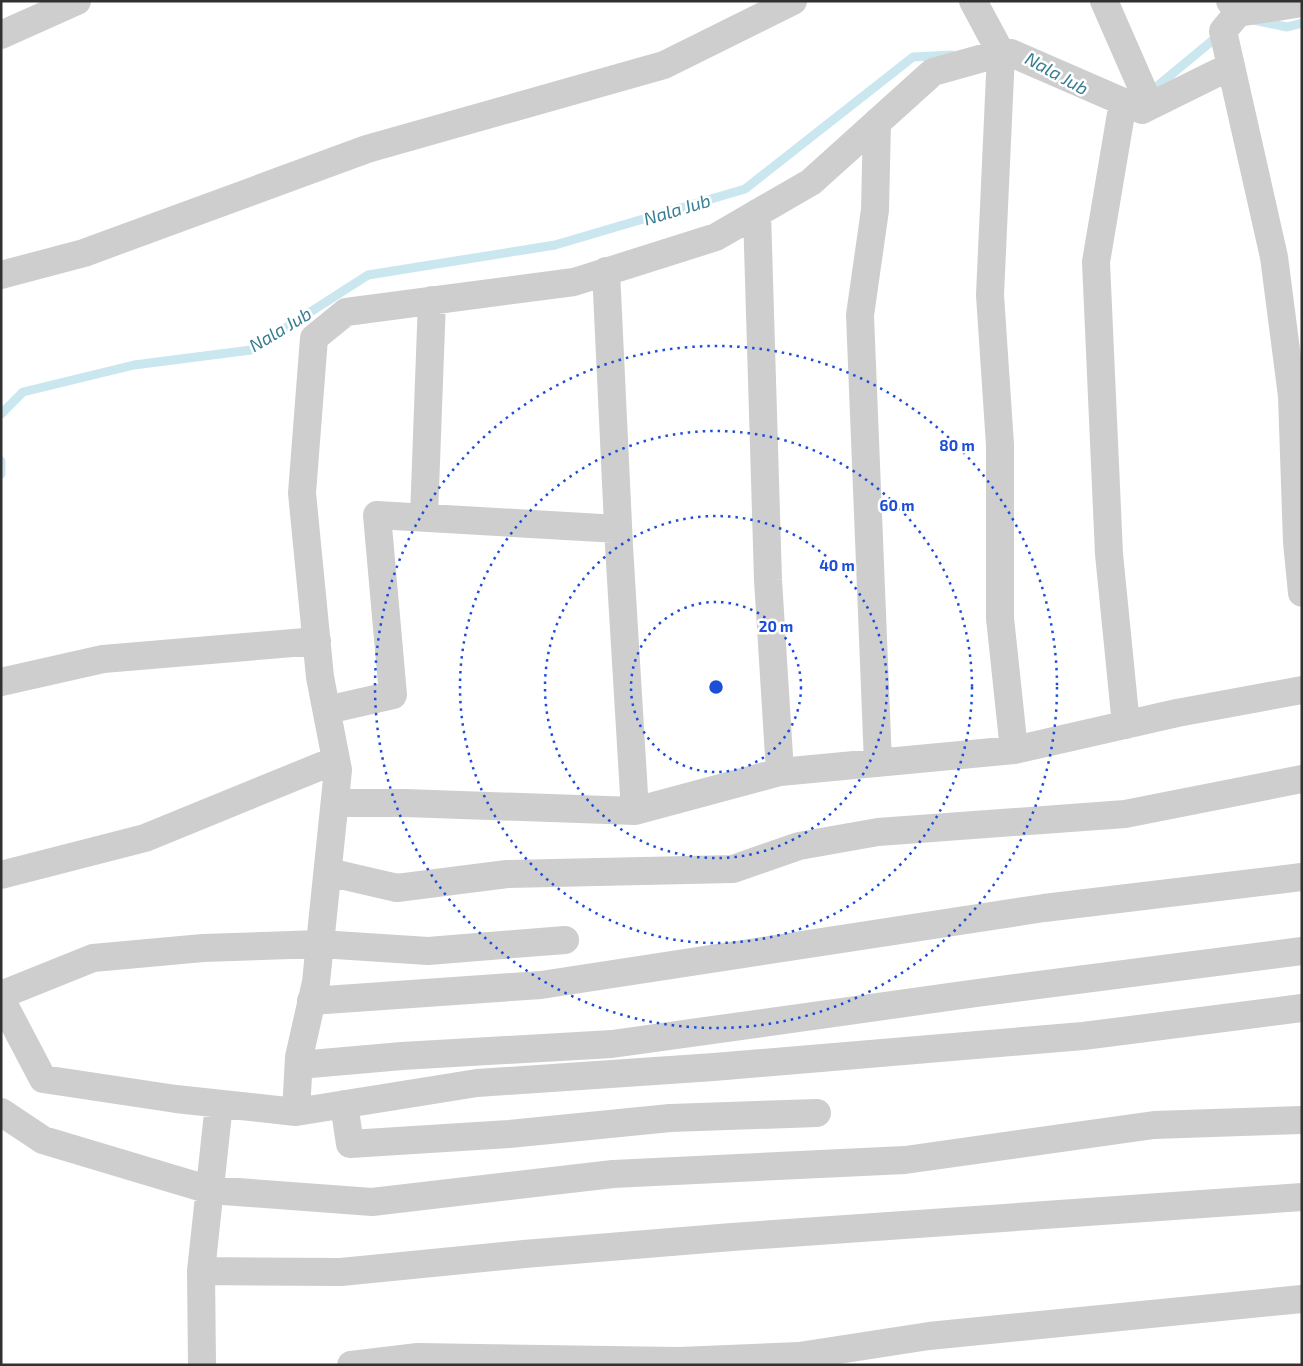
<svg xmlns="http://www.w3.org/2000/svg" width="1303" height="1366" viewBox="0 0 1303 1366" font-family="'Exo 2',sans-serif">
<rect width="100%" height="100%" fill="#fff"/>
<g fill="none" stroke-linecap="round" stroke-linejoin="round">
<path stroke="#cae7ef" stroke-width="9" d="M 1253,20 L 1287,27 L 1302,23
M 1149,93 L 1219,35
M 1,414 L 23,392 L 134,365 L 251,350 L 368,275 L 555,245 L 745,189 L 913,57 L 952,55
M 1,461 L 1,474"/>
<path stroke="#cecece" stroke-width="28" d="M 973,1 L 1001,53 L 990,295 L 1000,445 L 1000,618 L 1014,750
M 1104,1 L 1150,106
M 1230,1 L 1238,13 L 1223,31 L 1274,257 L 1292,396 L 1297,542 L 1302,593
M 1238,13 L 1302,3
M 1,35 L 77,1
M 1123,102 L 1096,262 L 1109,554 L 1126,725
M 877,122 L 875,210 L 860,315 L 878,763
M 757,213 L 768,580 L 780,772
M 606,271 L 619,546 L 635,811
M 1,275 L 84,253 L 367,149 L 664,65 L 793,1
M 424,517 L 432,300
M 1,682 L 103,659 L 317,641
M 327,710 L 393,695 L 377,515 L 618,529
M 335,803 L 405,803 L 635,811 L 780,772 L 1014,750 L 1177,713 L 1302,690
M 328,872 L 397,888 L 507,874 L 733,869 L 799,846 L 878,832 L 1125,814 L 1302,779
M 1,875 L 145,838 L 336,760
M 1,995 L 93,958 L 203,948 L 320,944 L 428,951 L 565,940
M 1,999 L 43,1079 L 176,1099 L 296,1112 L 477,1083 L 714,1067 L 1083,1036 L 1302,1008
M 311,1001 L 541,985 L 1044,908 L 1302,877
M 299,1065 L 402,1056 L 612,1044 L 977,993 L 1302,951
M 344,1104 L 350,1144 L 509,1134 L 670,1118 L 817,1113
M 1,1112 L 43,1140 L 210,1190 L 372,1202 L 613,1174 L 905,1160 L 1154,1125 L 1302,1120
M 296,1112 L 299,1057 L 316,982 L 338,770 L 320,677 L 302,493 L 314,338 L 346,312 L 574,282 L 716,237 L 811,182 L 933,72 L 1001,53 L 1011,53 L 1142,110 L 1231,66
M 201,1271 L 341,1272 L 524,1254 L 732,1237 L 1302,1197
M 202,1365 L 201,1271 L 219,1104
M 351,1365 L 418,1357 L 679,1361 L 799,1356 L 929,1336 L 1302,1299"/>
</g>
<g fill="none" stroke="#1d4ed8" stroke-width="2.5" stroke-dasharray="2.5 5">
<circle cx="716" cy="687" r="85"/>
<circle cx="716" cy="687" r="171"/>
<circle cx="716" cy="687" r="256"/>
<circle cx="716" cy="687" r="341"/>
</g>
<g text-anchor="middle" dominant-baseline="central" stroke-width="5" stroke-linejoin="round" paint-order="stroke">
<g font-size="18" font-style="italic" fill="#377d92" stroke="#fff">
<text transform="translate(1057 73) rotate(29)">Nala Jub</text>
<text transform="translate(677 209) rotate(-17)">Nala Jub</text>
<text transform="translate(280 329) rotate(-31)">Nala Jub</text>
</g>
</g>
<circle cx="716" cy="687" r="8" fill="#1d4ed8" stroke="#fff" stroke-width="2.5"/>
<g font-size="15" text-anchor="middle" font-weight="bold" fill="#1d4ed8" stroke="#fff" stroke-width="5" stroke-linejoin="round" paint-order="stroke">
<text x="957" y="451">80 m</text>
<text x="897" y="511">60 m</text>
<text x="837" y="571">40 m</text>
<text x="776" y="632">20 m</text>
</g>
<rect width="1303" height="1366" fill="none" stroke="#313131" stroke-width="5"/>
</svg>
